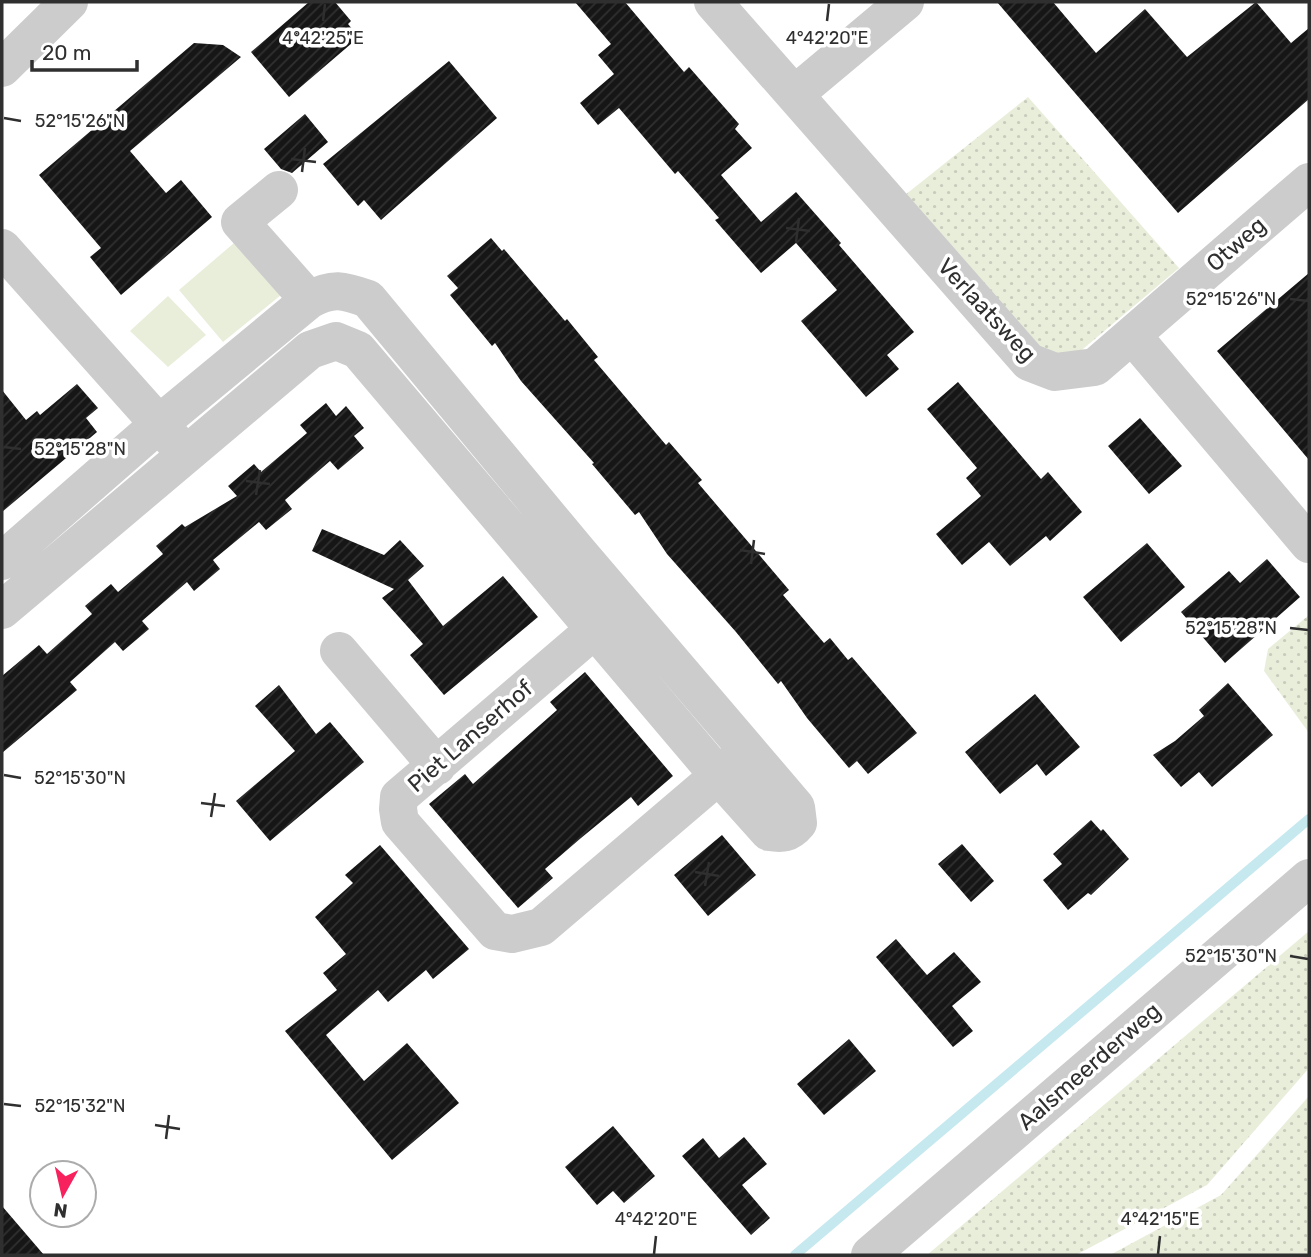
<svg xmlns="http://www.w3.org/2000/svg" width="1311" height="1257" viewBox="0 0 1311 1257" font-family="Rubik,sans-serif">
<defs>
<pattern id="grass-dots" width="8" height="8" patternUnits="userSpaceOnUse" patternTransform="scale(1.75)"><rect width="8" height="8" fill="#e9eedb"/><path d="M2 2h.1M6 6h.1" fill="none" stroke="#c8ccbc" stroke-width="1.8" stroke-linecap="round"/></pattern>
<pattern id="building-hatch" width="6" height="6" patternUnits="userSpaceOnUse" patternTransform="scale(1.75)"><rect width="6" height="6" fill="#161616"/><path d="M-1 1l2-2M0 6l6-6M5 7l2-2" fill="none" stroke="#303030"/></pattern>
</defs>
<rect width="100%" height="100%" fill="#fff"/>
<path fill="url(#grass-dots)" d="M 1028,97 L 1179,268 L 1064,365 L 1051,365 L 900,199 Z
M 1309,615 L 1309,733 L 1264,671 L 1268,649 Z
M 1309,931 L 1309,1068 L 1207,1185 L 1076,1255 L 927,1255 Z
M 1309,1096 L 1309,1255 L 1110,1255 L 1221,1195 Z"/>
<path fill="#e9eedb" d="M 234,243 L 281,295 L 223,342 L 179,290 Z
M 168,296 L 206,335 L 168,367 L 130,331 Z"/>
<g fill="none" stroke-linecap="round" stroke-linejoin="round">
<path stroke="#c6e8ef" stroke-width="10" d="M 795,1255 L 1309,819"/>
</g>
<path fill="url(#building-hatch)" d="M 309,2 L 335,2 L 351,21 L 348,24 L 359,37 L 289,97 L 251,52 Z
M 575,2 L 625,2 L 684,72 L 689,67 L 739,124 L 735,129 L 752,148 L 721,175 L 761,222 L 796,192 L 841,243 L 839,245 L 914,332 L 887,355 L 899,369 L 866,397 L 801,321 L 837,290 L 796,243 L 761,273 L 715,220 L 719,218 L 678,171 L 675,174 L 619,108 L 598,125 L 580,103 L 614,74 L 598,55 L 611,44 Z
M 997,2 L 1053,2 L 1096,53 L 1145,9 L 1187,57 L 1256,2 L 1291,43 L 1309,28 L 1309,99 L 1178,213 Z
M 194,43 L 223,45 L 241,57 L 130,151 L 166,193 L 181,180 L 212,217 L 121,295 L 90,257 L 101,248 L 39,175 Z
M 449,61 L 497,118 L 381,220 L 364,200 L 358,206 L 323,164 Z
M 305,114 L 328,142 L 292,173 L 281,169 L 264,149 Z
M 491,238 L 502,251 L 504,249 L 565,321 L 567,319 L 598,357 L 594,360 L 666,445 L 669,442 L 702,480 L 698,483 L 789,590 L 783,595 L 824,643 L 830,638 L 848,660 L 852,657 L 917,733 L 868,774 L 857,761 L 849,768 L 807,718 L 781,681 L 778,684 L 736,632 L 667,554 L 639,512 L 635,515 L 592,464 L 594,463 L 521,381 L 495,343 L 492,346 L 450,295 L 458,288 L 447,276 Z
M 1309,273 L 1309,460 L 1217,351 Z
M 958,382 L 1041,479 L 1048,472 L 1082,512 L 1050,541 L 1046,536 L 1010,566 L 989,542 L 962,565 L 936,534 L 981,496 L 966,478 L 977,468 L 927,409 Z
M 77,384 L 98,408 L 86,418 L 97,432 L 2,512 L 2,390 L 26,420 L 37,411 L 40,415 Z
M 326,403 L 336,416 L 346,406 L 364,428 L 354,436 L 364,448 L 338,470 L 330,461 L 285,500 L 292,509 L 266,530 L 259,522 L 213,560 L 220,569 L 194,591 L 187,582 L 142,621 L 149,629 L 123,651 L 115,642 L 70,682 L 77,690 L 2,753 L 2,676 L 39,645 L 47,654 L 92,614 L 85,606 L 111,584 L 118,592 L 163,554 L 156,546 L 182,524 L 185,527 L 237,496 L 228,486 L 254,464 L 261,472 L 307,433 L 300,425 Z
M 1140,418 L 1182,466 L 1149,494 L 1108,446 Z
M 322,529 L 384,555 L 400,540 L 424,566 L 408,580 L 443,626 L 503,576 L 538,617 L 444,695 L 410,655 L 423,644 L 382,598 L 394,589 L 312,551 Z
M 1147,543 L 1185,587 L 1121,642 L 1083,597 Z
M 1267,559 L 1300,597 L 1225,663 L 1181,612 L 1229,571 L 1240,583 Z
M 585,672 L 673,776 L 638,806 L 631,797 L 581,838 L 545,869 L 553,878 L 518,908 L 429,804 L 465,774 L 473,784 L 557,710 L 550,702 Z
M 1228,683 L 1273,735 L 1212,787 L 1199,772 L 1181,787 L 1153,755 L 1175,741 L 1204,716 L 1199,710 Z
M 279,685 L 316,734 L 330,722 L 364,762 L 270,841 L 236,801 L 295,751 L 255,706 Z
M 1035,694 L 1080,747 L 1046,776 L 1037,764 L 1000,794 L 965,752 Z
M 1091,820 L 1101,831 L 1103,829 L 1129,859 L 1091,895 L 1088,893 L 1068,910 L 1043,880 L 1062,864 L 1053,854 Z
M 722,835 L 756,875 L 708,916 L 674,875 Z
M 962,844 L 994,881 L 971,902 L 938,864 Z
M 380,845 L 469,949 L 433,979 L 426,970 L 388,1002 L 378,990 L 326,1035 L 364,1081 L 407,1043 L 459,1103 L 392,1160 L 285,1031 L 337,990 L 323,973 L 346,954 L 315,917 L 353,883 L 345,875 Z
M 896,939 L 927,975 L 954,952 L 981,982 L 952,1006 L 973,1031 L 953,1047 L 876,957 Z
M 849,1039 L 876,1071 L 824,1115 L 797,1084 Z
M 613,1126 L 655,1176 L 624,1203 L 613,1191 L 597,1205 L 565,1167 Z
M 744,1137 L 767,1164 L 742,1185 L 770,1218 L 751,1235 L 682,1156 L 703,1138 L 719,1158 Z
M 2,1206 L 44,1255 L 2,1255 Z"/>
<g fill="none" stroke-linecap="round" stroke-linejoin="round">
<path stroke="#ccc" stroke-width="38" d="M 713,2 L 1029,362 L 1055,372 L 1095,367 L 1132,335 L 1309,544
M 2,68 L 69,2
M 795,94 L 905,2
M 279,190 L 240,222 L 309,300
M 2,248 L 175,442
M 1132,335 L 1309,182
M 2,561 L 159,424 L 309,300 C 333,287 343,290 368,299 L 579,553 L 796,807 L 798,823 C 789,834 782,834 769,832 L 718,775 L 358,350 L 336,341 L 310,350 L 2,610
M 614,613 L 399,797 L 398,809 L 400,822 L 495,931 L 512,934 L 541,927 L 738,759
M 339,651 L 437,766
M 870,1255 L 1309,878"/>
</g>
<path fill="none" stroke="#2f2f2f" stroke-width="2.5" d="M 323,21 L 325,4M 827,21 L 829,4M 4,118 L 21,121M 291,159 L 316,162M 302,172 L 305,148M 786,228 L 810,231M 796,242 L 799,218M 1290,299 L 1308,301M 4,447 L 21,449M 246,481 L 270,484M 256,495 L 260,470M 740,550 L 765,554M 751,564 L 754,540M 1290,628 L 1308,630M 4,775 L 21,778M 201,803 L 225,806M 211,817 L 215,793M 695,872 L 719,876M 705,886 L 709,862M 1290,956 L 1308,959M 4,1104 L 21,1106M 155,1125 L 180,1129M 166,1139 L 169,1115M 654,1254 L 656,1236M 1158,1254 L 1160,1236"/>
<g text-anchor="middle" dominant-baseline="central" stroke-width="7" stroke-linejoin="round" paint-order="stroke">
<g font-size="23" fill="#2f2f2f" stroke="#fff">
<text transform="translate(1236 244) rotate(-41)">Otweg</text>
<text transform="translate(987 310) rotate(47)">Verlaatsweg</text>
<text transform="translate(470 736) rotate(-41)">Piet Lanserhof</text>
<text transform="translate(1089 1066) rotate(-41)">Aalsmeerderweg</text>
</g>
</g>
<g font-size="18" text-anchor="middle" fill="#2f2f2f" stroke="#fff" stroke-width="7" stroke-linejoin="round" paint-order="stroke">
<text x="323" y="44">4°42'25"E</text>
<text x="827" y="44">4°42'20"E</text>
<text x="80" y="127">52°15'26"N</text>
<text x="1231" y="305">52°15'26"N</text>
<text x="80" y="455">52°15'28"N</text>
<text x="1231" y="634">52°15'28"N</text>
<text x="80" y="784">52°15'30"N</text>
<text x="1231" y="962">52°15'30"N</text>
<text x="80" y="1112">52°15'32"N</text>
<text x="656" y="1225">4°42'20"E</text>
<text x="1160" y="1225">4°42'15"E</text>
</g>
<rect width="1311" height="1257" fill="none" stroke="#2f2f2f" stroke-width="7"/>
<g transform="translate(63 1194) rotate(188)"><circle r="33" fill="#ffffff" stroke="#acacac" stroke-width="2"/>
<path d="M0-5L12 26L0 18L-12 26Z" fill="#f6215d"/>
<text y="-10" font-size="19" font-weight="bold" text-anchor="middle" fill="#2f2f2f">N</text>
</g>
<path d="M32 60v10h105v-10" fill="none" stroke="#2f2f2f" stroke-width="3.5"/>
<text x="42" y="60" font-size="21" fill="#2f2f2f" stroke="#ffffff" stroke-width="5" paint-order="stroke">20 m</text>
</svg>
